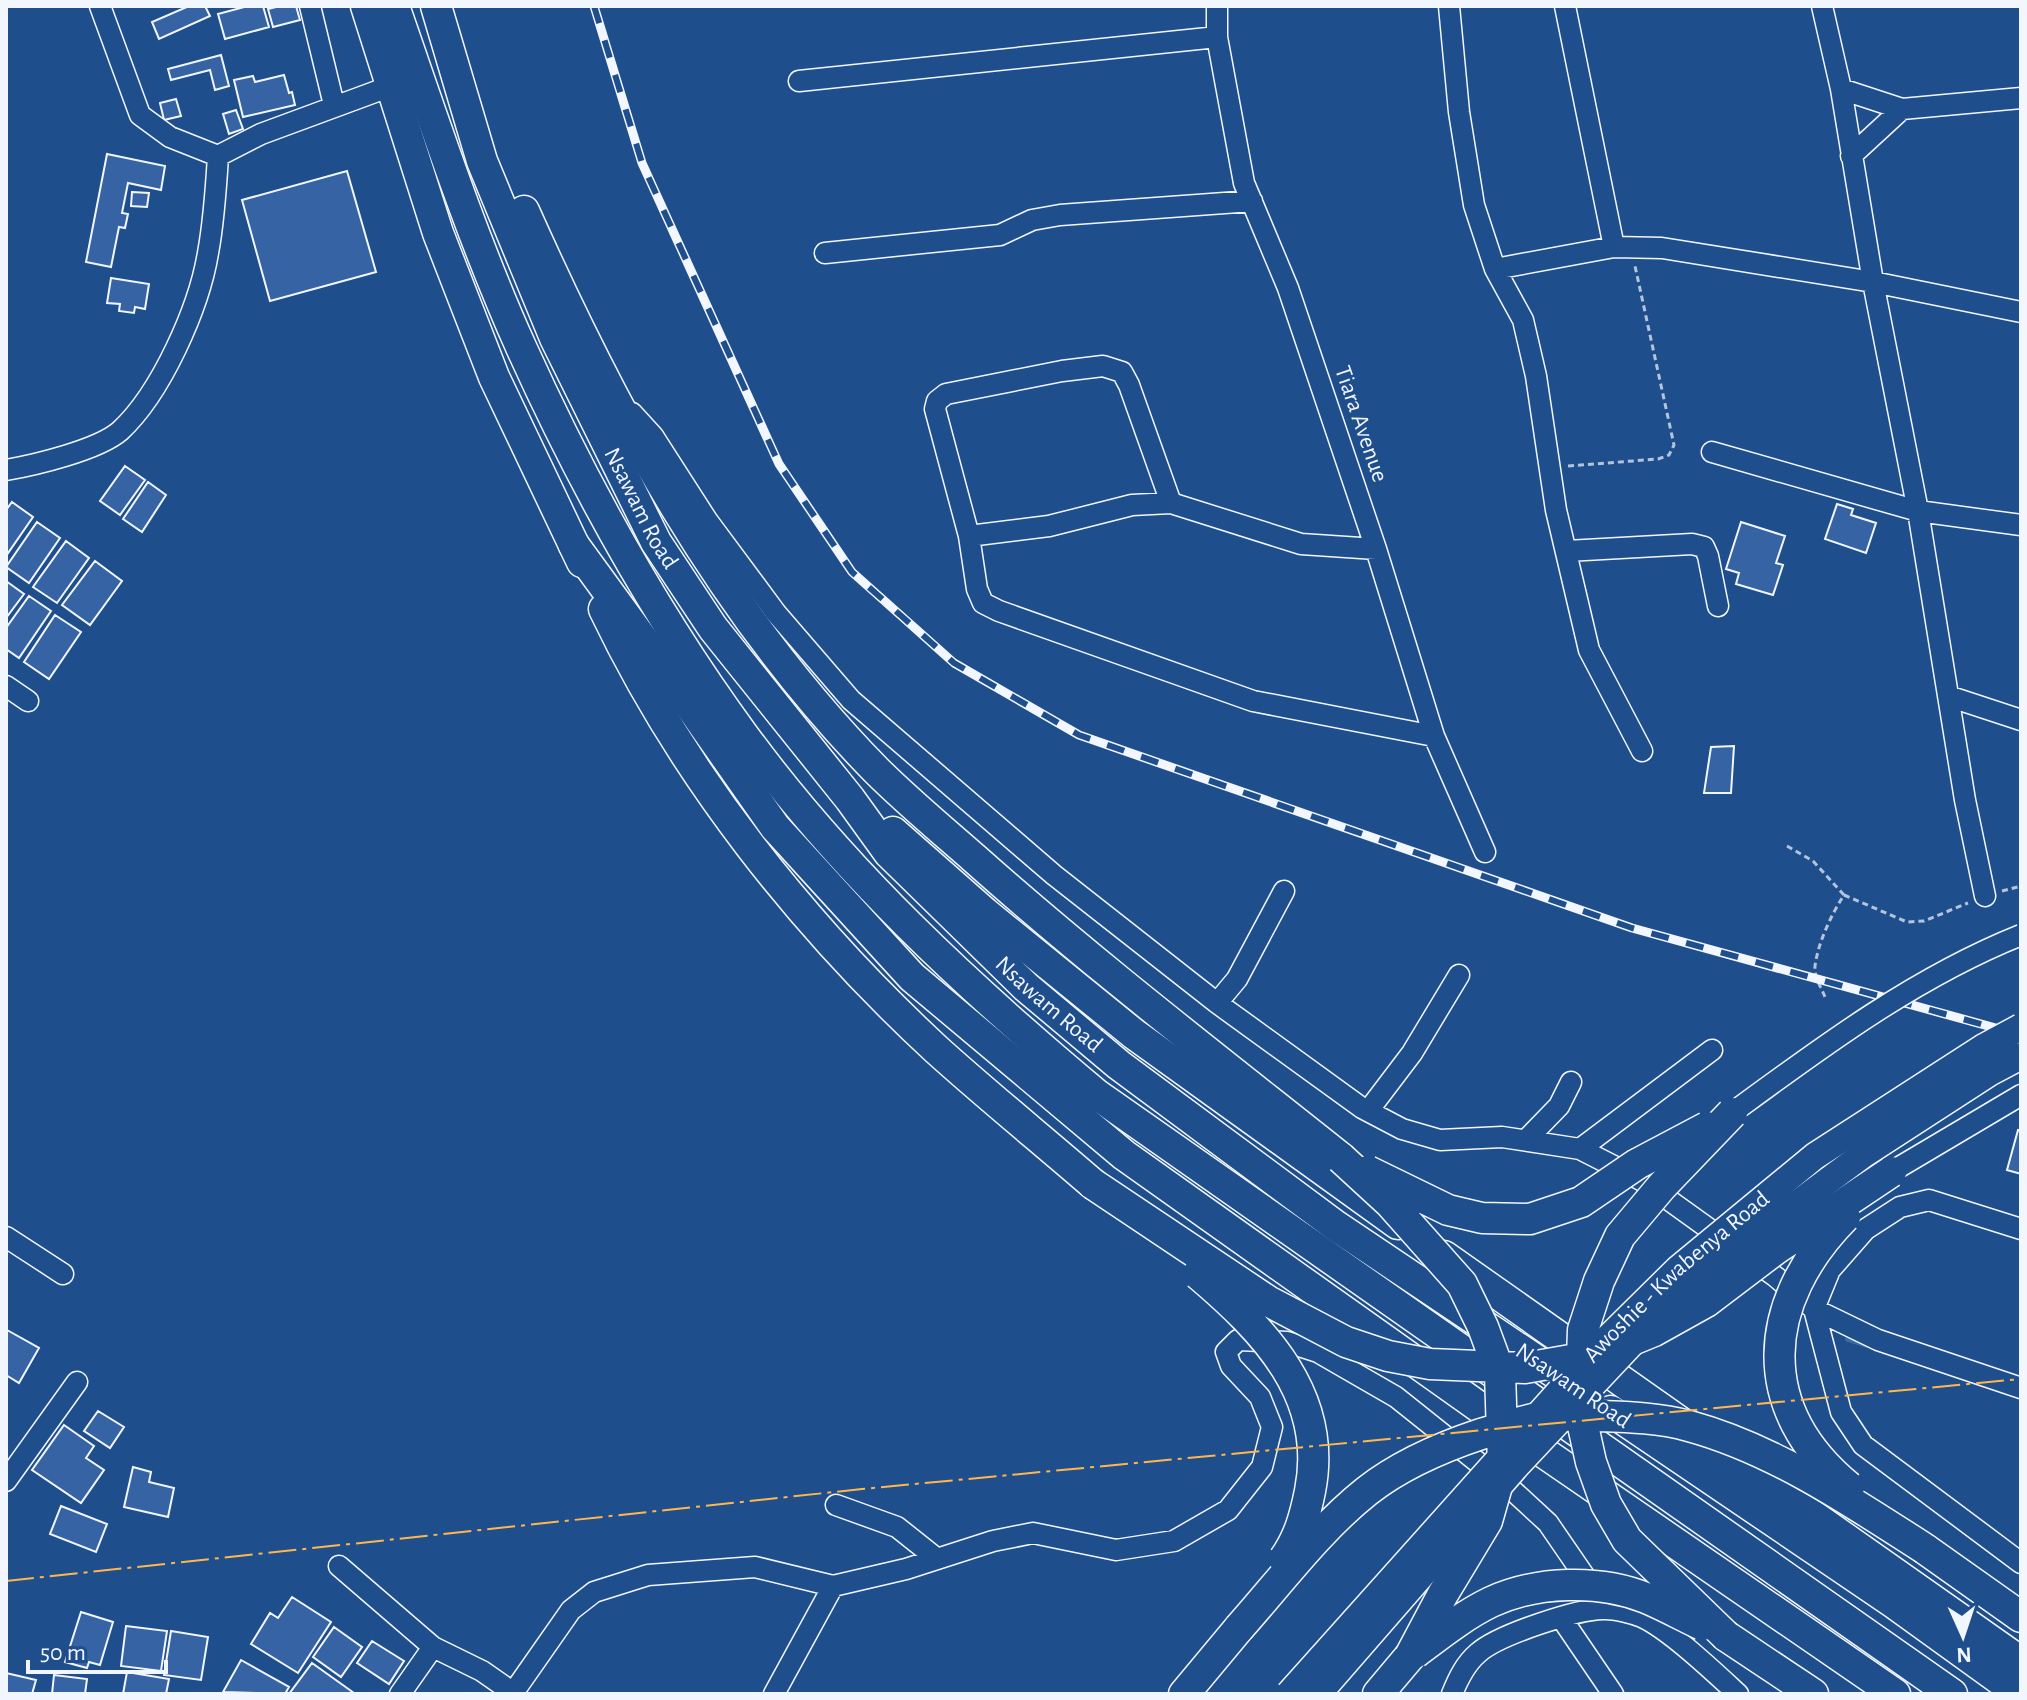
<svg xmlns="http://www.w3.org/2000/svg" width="2027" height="1700" viewBox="0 0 2027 1700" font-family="'Alegreya Sans',sans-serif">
<rect width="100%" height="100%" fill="#1f4e8c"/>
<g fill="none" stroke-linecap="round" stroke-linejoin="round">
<path stroke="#3b69a3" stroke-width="6" d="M 1848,1339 L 1867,1345"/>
</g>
<path fill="#3563a3" stroke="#f2f6ff" stroke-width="2" d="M 189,6 L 205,6 L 210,16 L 159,39 L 152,22 Z
M 248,6 L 263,6 L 269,27 L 225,39 L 218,14 Z
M 280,6 L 296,6 L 300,20 L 273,27 L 268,9 Z
M 221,55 L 229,86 L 215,90 L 210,70 L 171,80 L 168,69 Z
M 284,75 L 289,93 L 292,92 L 295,105 L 243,117 L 234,80 L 253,76 L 255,82 Z
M 176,99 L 181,116 L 164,120 L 160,103 Z
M 236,110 L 243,129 L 229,134 L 223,114 Z
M 107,154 L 165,166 L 161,190 L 128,183 L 122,213 L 128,214 L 125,228 L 119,227 L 111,267 L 86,262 Z
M 347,171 L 376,272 L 270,301 L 242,200 Z
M 132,192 L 149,193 L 147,207 L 131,206 Z
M 111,278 L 149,284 L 145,309 L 135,307 L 134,313 L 119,311 L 120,304 L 107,303 Z
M 125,466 L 145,480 L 120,515 L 100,501 Z
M 148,482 L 166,495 L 142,532 L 123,519 Z
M 12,502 L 33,517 L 6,556 L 6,510 Z
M 1837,504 L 1853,509 L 1851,515 L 1876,523 L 1866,553 L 1825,539 Z
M 37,522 L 60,538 L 29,583 L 6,567 Z
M 1741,522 L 1785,536 L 1776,563 L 1783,565 L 1773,595 L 1736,584 L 1739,573 L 1726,569 Z
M 66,541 L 89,558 L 57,603 L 33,587 Z
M 95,561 L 122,581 L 90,625 L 62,605 Z
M 6,581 L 24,594 L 6,618 Z
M 29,596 L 51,611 L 19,658 L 6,649 L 6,628 Z
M 55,615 L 81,632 L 49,679 L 24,662 Z
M 1734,746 L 1731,793 L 1704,793 L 1711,747 Z
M 2018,1130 L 2021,1131 L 2021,1174 L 2007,1170 Z
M 7,1330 L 39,1348 L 19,1383 L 6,1375 Z
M 98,1411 L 124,1427 L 110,1448 L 84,1431 Z
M 64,1425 L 94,1446 L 86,1458 L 104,1470 L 81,1503 L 32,1470 Z
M 133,1467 L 151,1472 L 149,1482 L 174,1488 L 168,1517 L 124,1507 Z
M 61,1506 L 107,1524 L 96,1552 L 50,1534 Z
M 292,1597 L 331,1622 L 298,1673 L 251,1644 L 270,1613 L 278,1618 Z
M 81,1612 L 113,1622 L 100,1665 L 89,1662 L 87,1668 L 65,1662 Z
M 126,1626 L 167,1631 L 161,1671 L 121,1666 Z
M 334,1627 L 362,1647 L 341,1677 L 313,1657 Z
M 171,1631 L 208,1637 L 201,1680 L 164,1675 Z
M 372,1641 L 404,1661 L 389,1684 L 357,1663 Z
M 241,1660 L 289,1687 L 285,1694 L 223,1692 Z
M 312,1663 L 354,1693 L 289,1694 Z
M 127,1672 L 169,1679 L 166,1694 L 123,1694 Z
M 6,1673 L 36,1680 L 32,1694 L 6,1694 Z
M 54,1675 L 87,1679 L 85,1694 L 52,1694 Z"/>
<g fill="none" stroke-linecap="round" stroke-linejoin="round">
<defs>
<path id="minor" d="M 100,6 L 140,115 L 170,137 L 218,156
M 310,6 L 334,105
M 1217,6 L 1217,37 L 1244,183 L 1288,288 L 1376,549 L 1434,736 L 1485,852
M 1449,6 L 1459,112 L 1474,205 L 1495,269 L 1523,320 L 1536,376 L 1556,510 L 1589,650 L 1642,751
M 1565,6 L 1614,247
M 1822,6 L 1841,89 L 1873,282 L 1918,511 L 1965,800 L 1985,896
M 799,81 L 1217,37
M 1841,89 L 1902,109 L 2021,98
M 1851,156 L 1902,109
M 825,253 L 1000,235 L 1032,220 L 1060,215 L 1252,201
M 1495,269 L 1614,247 L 1662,248 L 1873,282 L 2021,312
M 632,413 L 653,436 L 707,520 L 776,613 L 851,700 L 1054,875 L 1217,1003 L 1362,1108 L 1402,1129 L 1440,1140 L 1502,1137 L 1580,1149 L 1641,1180 L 1776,1277 L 1814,1309 L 1878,1340 L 2021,1388
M 1712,452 L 1918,511 L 2021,525
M 6,470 C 35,465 98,450 120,431 C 161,393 199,308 208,253 C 214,221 216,189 218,156 L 261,134 L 391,86
M 1171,503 L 1129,385 L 1122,372 L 1103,366 L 1062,371 L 946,394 L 937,401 L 935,409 L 969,536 L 977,589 L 983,603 L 999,611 L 1253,701 L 1434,736
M 969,536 L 1049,526 L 1132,505 L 1171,503 L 1301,544 L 1376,549
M 1567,551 L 1692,544 L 1704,547 L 1708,556 L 1718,606
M 6,686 L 28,701
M 1948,696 L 2021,720
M 1217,1003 L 1237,979 L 1284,891
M 1368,1111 L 1412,1053 L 1459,975
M 1526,1140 L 1559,1106 L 1571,1082
M 1580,1149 L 1712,1050
M 1891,1172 L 2021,1095
M 2021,1229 L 1929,1200 L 1900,1207 L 1866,1229 L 1830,1270 L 1814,1309 L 1841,1412 L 1863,1445 L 2021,1563
M 6,1237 L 63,1274
M 6,1481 L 77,1382
M 836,1505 L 897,1527 L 936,1558
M 339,1566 L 433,1647 L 482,1671 L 515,1694
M 1562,1619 L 1613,1694
M 513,1693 L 571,1610 L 594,1592 L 648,1575 L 755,1567 L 833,1586
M 400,1694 L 433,1647
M 774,1694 L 833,1586 L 906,1569 L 993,1541 L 1033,1533 L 1116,1550 L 1174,1541 L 1228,1510 L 1262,1467 L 1272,1427 L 1260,1397 L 1231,1366 L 1226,1352 L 1238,1340 L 1287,1342 L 1318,1352 L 1396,1397 L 1510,1488 L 1548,1523 L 1607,1609
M 1452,1694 C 1458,1679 1465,1664 1478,1653 C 1498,1635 1579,1608 1605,1609 C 1616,1609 1632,1613 1642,1617 C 1670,1630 1714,1672 1738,1694"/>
<g id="highway">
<path d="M 366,6 L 438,233 L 494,377 L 582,562"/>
<path d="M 394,6 C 434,121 471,236 521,347 C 582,482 656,616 744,736 C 844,872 967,986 1096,1094 L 1952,1694"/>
<path id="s1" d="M 436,6 L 482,161 L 555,338 L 656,542 L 713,628 L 850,799 L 889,853 L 1026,987 L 1119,1065 L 1336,1226 L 1558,1375"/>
<path d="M 524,211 C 614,413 720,611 876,770 C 907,801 942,830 975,859 C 1093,964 1218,1060 1341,1158"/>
<path d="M 574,545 L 660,663 L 775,827 L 912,977 L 1124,1155 L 1527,1441 L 1895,1694"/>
<path d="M 604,609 C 683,775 802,925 937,1050 C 988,1096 1041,1139 1093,1184"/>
<path d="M 893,832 L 985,913 L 1134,1034 L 1398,1224"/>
<path d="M 1444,1256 L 2021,1662"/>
<path d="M 1611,1411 L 1894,1603 L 2020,1694"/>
<path d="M 1925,1549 L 2021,1617"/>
<path d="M 1726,1636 L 1813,1694"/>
<path d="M 1184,1694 L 1239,1628"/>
<path d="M 1378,1694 L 1410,1656"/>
</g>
</defs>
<use href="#minor" stroke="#f2f6ff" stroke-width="23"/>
<use href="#highway" stroke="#f2f6ff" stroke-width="33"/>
<path stroke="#b3c4dc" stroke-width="3" stroke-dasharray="6 4" stroke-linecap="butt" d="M 1568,466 L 1658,459 L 1669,455 L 1674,445 L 1635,266
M 1787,846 L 1813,861 L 1844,895 C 1831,915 1818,943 1815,966 C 1814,977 1821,987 1825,997
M 2002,891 L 2021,886
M 1844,895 L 1907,922 L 1924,921 L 1968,903"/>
<use href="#minor" stroke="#1f4e8c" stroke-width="20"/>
<use href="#highway" stroke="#1f4e8c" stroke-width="30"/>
<defs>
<path id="rail" d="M 594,6 L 642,163 L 779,464 L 852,572 L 954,663 L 1079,735 L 1632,928 L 2021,1035"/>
</defs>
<use href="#rail" stroke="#f2f6ff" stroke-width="9"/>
<use href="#rail" stroke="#1f4e8c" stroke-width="6" stroke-dasharray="18" stroke-linecap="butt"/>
<defs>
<path id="minor-bridge" d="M 1732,1113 C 1823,1046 1916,977 2021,935"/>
<g id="major-bridge">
<path id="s2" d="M 1289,1694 L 1603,1343 L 1678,1269 L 1815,1156 L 1984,1047 L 2021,1027"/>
<path d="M 1318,1694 L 1518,1464 L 1657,1316 L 1755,1235 L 1864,1154 L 1989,1073 L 2021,1056"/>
</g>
<path id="highway-bridge" d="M 1341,1158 L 1390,1203 L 1462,1284 L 1483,1327 L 1500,1373 L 1503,1465 L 1487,1521 L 1443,1594 L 1410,1656
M 1368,1171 L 1448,1210 L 1482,1218 L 1530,1219 L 1581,1202 L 1637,1164 L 1707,1127
M 1093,1184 L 1268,1301 L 1346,1342 L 1388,1356 L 1430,1364 L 1525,1368 L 1593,1356 L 1654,1331 L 1706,1302 L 1776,1249 L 1891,1172
M 1845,1217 C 1761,1302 1753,1408 1849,1487
M 1198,1274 C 1264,1330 1329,1396 1310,1491 C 1305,1516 1299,1538 1284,1559
M 1239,1628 C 1280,1582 1319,1529 1367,1491 C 1400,1465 1442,1447 1481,1434 C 1498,1429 1515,1423 1533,1419 C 1554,1415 1578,1415 1599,1416 C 1629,1417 1660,1418 1689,1426 C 1774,1449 1852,1502 1925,1549
M 1726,1636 L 1627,1540 L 1606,1504 L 1591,1462 L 1583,1426 L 1581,1385 L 1583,1330 L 1599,1281 L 1620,1236 L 1662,1186 L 1732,1113
M 1415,1653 C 1439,1635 1464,1615 1491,1602 C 1536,1581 1600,1579 1646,1598 C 1665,1606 1683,1616 1702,1625"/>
</defs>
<use href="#minor-bridge" stroke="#f2f6ff" stroke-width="23" stroke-linecap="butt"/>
<use href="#major-bridge" stroke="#f2f6ff" stroke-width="29" stroke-linecap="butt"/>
<use href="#highway-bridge" stroke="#f2f6ff" stroke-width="33" stroke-linecap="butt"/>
<use href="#minor-bridge" stroke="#1f4e8c" stroke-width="20"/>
<use href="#major-bridge" stroke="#1f4e8c" stroke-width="26"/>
<use href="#highway-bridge" stroke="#1f4e8c" stroke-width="30"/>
<path stroke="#ffb74d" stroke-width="2" stroke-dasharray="28 6 4 6" stroke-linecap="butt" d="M 6,1581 L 862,1489 L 2021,1379"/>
</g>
<g text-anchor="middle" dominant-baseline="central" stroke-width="6" stroke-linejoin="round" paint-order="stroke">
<g font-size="24" fill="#f2f6ff" stroke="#1f4e8c">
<text transform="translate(1361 424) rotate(71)">Tiara Avenue</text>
<text stroke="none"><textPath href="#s1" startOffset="544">Nsawam Road</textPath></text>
<text stroke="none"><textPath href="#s1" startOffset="1190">Nsawam Road</textPath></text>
<text stroke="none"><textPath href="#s2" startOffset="570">Awoshie - Kwabenya Road</textPath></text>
<text transform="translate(1573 1386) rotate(34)">Nsawam Road</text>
</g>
</g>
<rect width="2027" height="1700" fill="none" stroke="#f2f6ff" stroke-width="16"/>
<g transform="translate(1963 1636) rotate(177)" stroke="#1f4e8c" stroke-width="6" paint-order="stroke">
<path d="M0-6L14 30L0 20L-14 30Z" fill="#f2f6ff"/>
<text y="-12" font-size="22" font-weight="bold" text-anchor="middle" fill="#f2f6ff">N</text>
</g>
<path d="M28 1660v12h138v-12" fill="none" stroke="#f2f6ff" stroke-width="4"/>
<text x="40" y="1660" font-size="24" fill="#f2f6ff" stroke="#1f4e8c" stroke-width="6" paint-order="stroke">50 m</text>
</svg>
